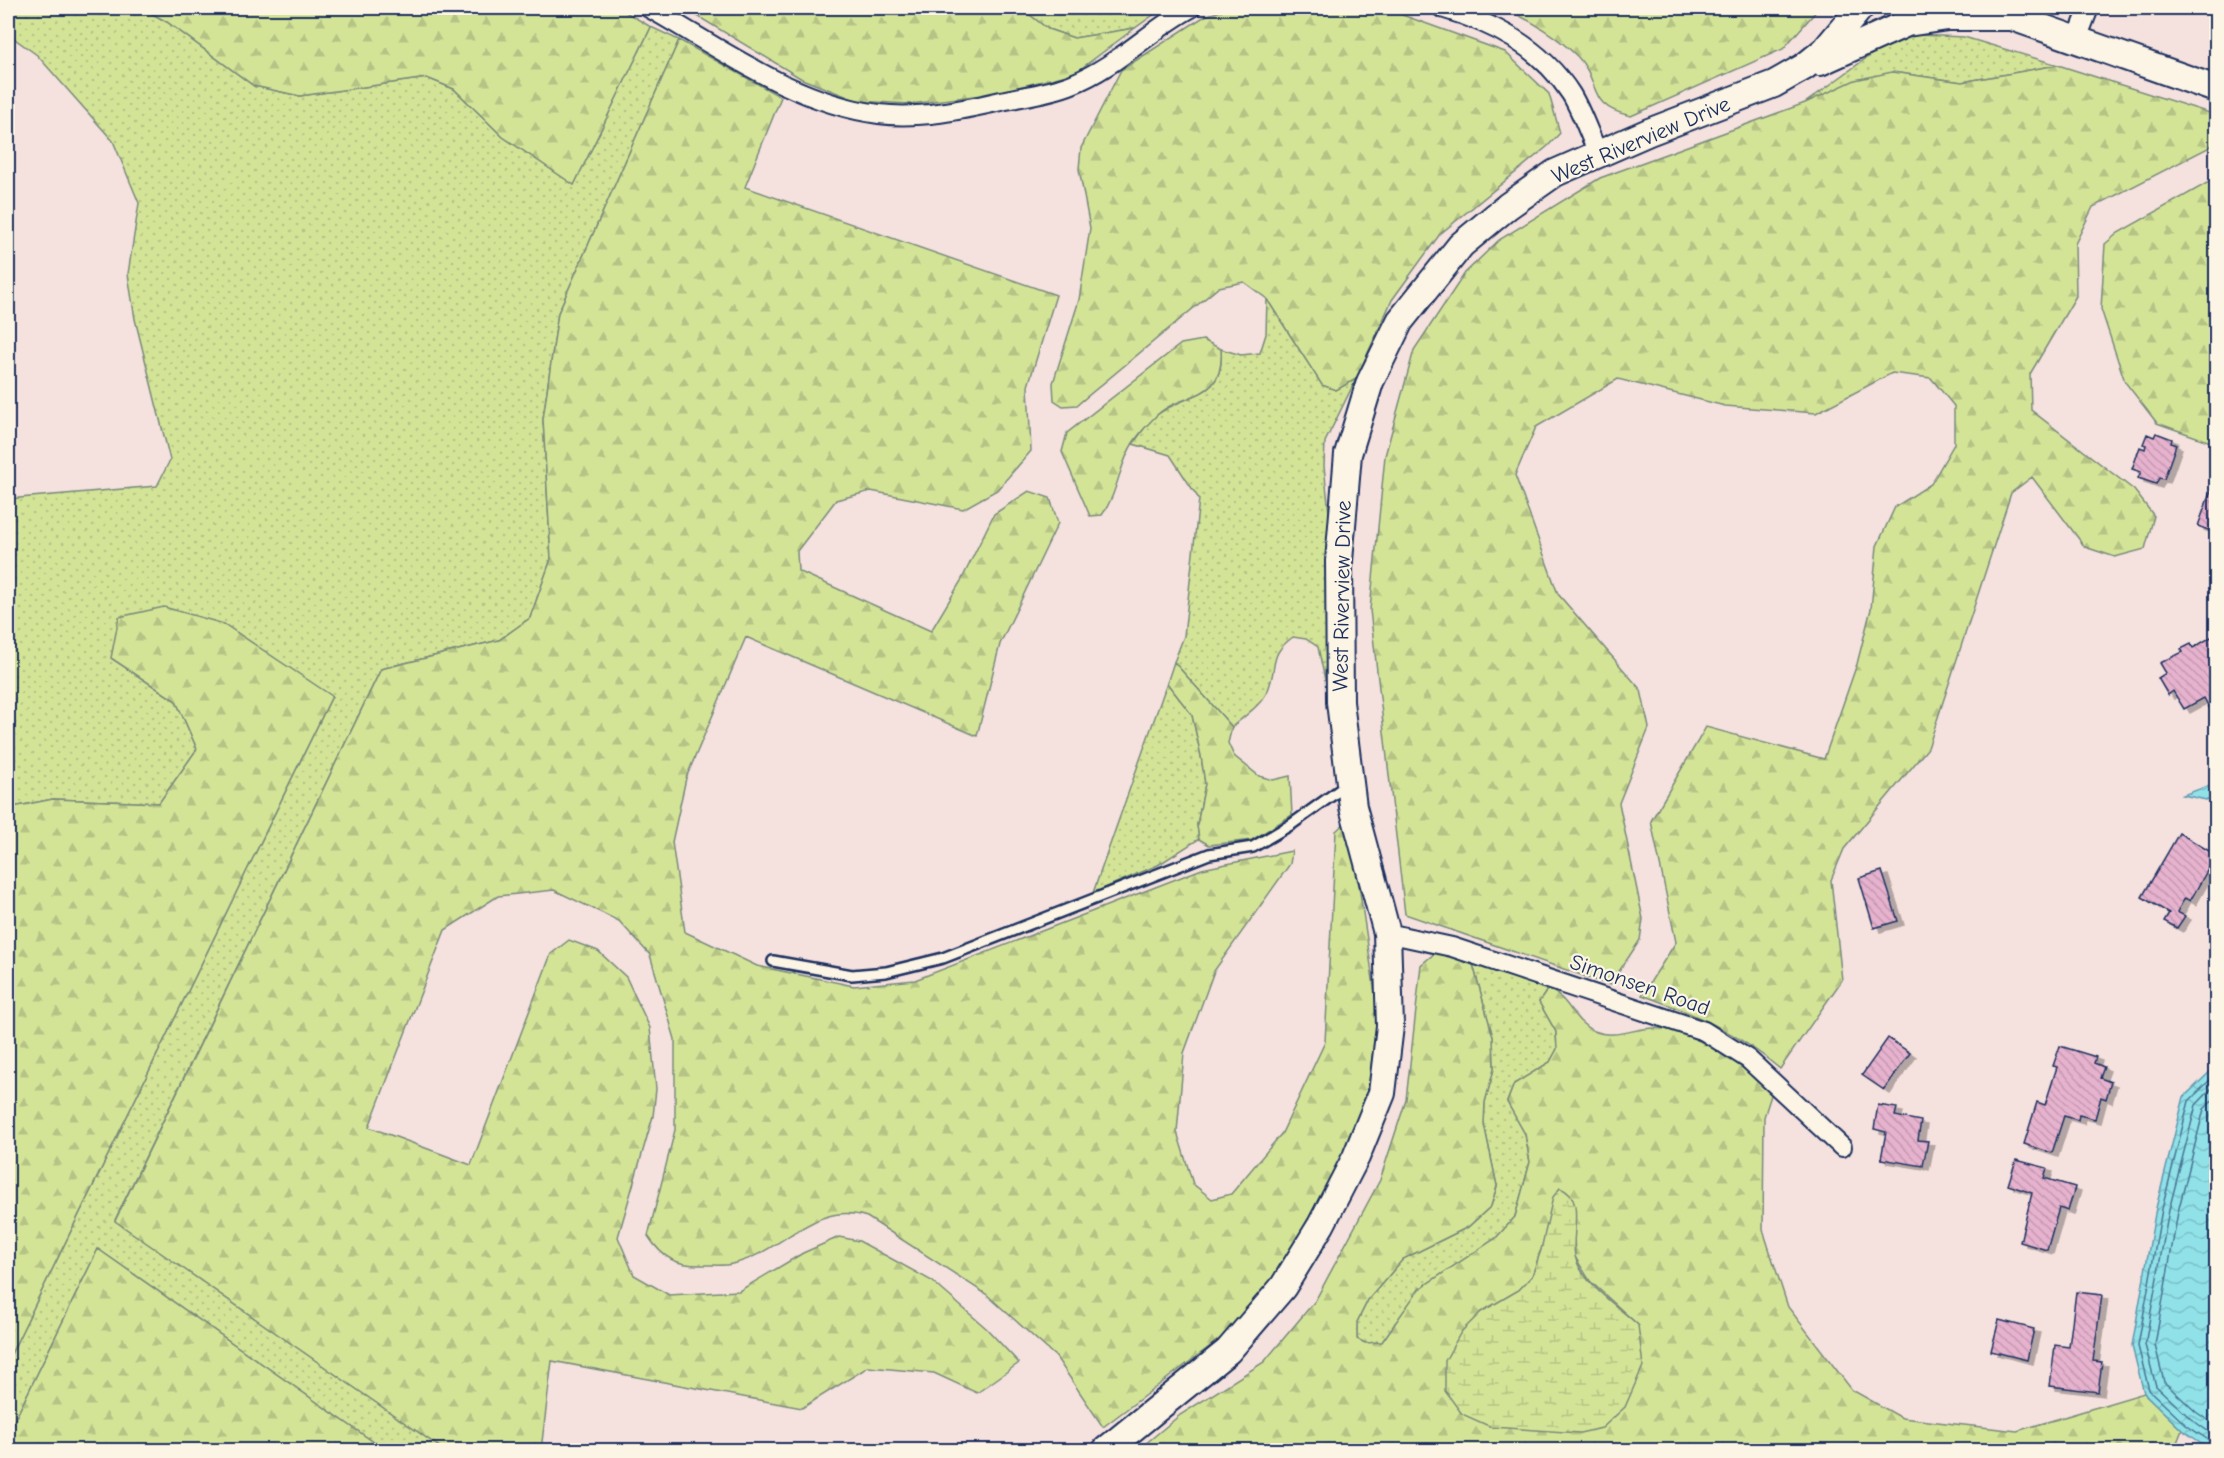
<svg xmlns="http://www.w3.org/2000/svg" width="2224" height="1458" viewBox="0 0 2224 1458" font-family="'Comic Neue',sans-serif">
<defs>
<pattern id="grass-dots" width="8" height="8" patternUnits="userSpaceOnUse" patternTransform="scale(1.5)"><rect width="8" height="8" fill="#d4e497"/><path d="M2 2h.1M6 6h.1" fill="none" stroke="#b5c485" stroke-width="1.8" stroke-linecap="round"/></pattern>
<pattern id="forest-firs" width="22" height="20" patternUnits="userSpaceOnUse" patternTransform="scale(1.5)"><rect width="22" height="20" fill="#d4e497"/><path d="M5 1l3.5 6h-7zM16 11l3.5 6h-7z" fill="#b5c485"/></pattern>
<pattern id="wetland-marsh" width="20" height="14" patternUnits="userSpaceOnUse" patternTransform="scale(1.5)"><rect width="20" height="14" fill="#d4e497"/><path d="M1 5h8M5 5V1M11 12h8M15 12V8" fill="none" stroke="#b5c485"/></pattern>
<pattern id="water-waves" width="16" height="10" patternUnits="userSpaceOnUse" patternTransform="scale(1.5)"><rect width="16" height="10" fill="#90e1e8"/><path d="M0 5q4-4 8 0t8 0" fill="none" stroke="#7cc1c9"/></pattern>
<pattern id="building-back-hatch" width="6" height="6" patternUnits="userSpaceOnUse" patternTransform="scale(1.5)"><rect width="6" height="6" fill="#e6b2cd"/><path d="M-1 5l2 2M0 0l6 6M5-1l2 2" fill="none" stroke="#c599b2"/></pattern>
<filter id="shadow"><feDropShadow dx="6" dy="4" stdDeviation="0" flood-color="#0004"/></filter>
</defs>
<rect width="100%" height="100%" fill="#f5e1de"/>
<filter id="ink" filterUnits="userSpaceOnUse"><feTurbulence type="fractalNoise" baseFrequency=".0167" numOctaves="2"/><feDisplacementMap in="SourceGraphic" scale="12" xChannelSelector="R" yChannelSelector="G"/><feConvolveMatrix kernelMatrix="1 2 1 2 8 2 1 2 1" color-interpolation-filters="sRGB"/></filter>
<g filter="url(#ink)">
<path fill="url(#grass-dots)" stroke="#788a7a" stroke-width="1.5" d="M 8,8 L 142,8 L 167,22 L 254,86 L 300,96 L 427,78 L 454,89 L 503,137 L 574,185 L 651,27 L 679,40 L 558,313 L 543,419 L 551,559 L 530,618 L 499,640 L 381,669 L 115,1220 L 444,1450 L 385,1450 L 98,1249 L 8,1434 L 8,1360 L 332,696 L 111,658 L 176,701 L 197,749 L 159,803 L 53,799 L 8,808 L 8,567 L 10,561 L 8,558 L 8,499 L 157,486 L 170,460 L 135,319 L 128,274 L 139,203 L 113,141 L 37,55 L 8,34 Z
M 1021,8 L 1163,8 L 1135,28 L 1074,38 L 1048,29 Z
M 1917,35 L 1964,37 L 2058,65 L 1962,82 L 1892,72 L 1805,103 L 1883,46 Z
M 1267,299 L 1322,385 L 1336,390 L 1356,379 L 1325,442 L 1324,466 L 1332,541 L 1325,680 L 1318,647 L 1306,639 L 1293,637 C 1268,655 1278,665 1268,690 C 1261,706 1244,716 1232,727 L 1174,662 L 1184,636 L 1199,499 L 1170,455 L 1133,444 C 1140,435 1147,422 1157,415 C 1188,391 1225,400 1221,349 L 1241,355 L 1260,353 L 1266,334 Z
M 1167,683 L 1192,715 L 1201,756 L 1205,784 L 1197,825 L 1199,839 L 1158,865 L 1093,893 Z
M 1472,961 L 1548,989 L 1539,1002 L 1556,1032 L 1557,1049 L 1550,1062 L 1514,1084 L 1507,1102 L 1525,1134 L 1530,1162 L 1515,1217 L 1496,1238 L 1420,1289 L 1382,1342 L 1365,1343 L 1357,1339 L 1357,1322 L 1368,1300 L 1403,1259 L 1468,1227 L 1491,1206 L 1497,1186 L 1484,1124 L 1485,1102 L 1494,1069 L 1493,1037 Z"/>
<path fill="url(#forest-firs)" stroke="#788a7a" stroke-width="1.5" fill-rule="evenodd" d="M 142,8 L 619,8 L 651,27 L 574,185 L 503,137 L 454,89 L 427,78 L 300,96 L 254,86 L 167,22 Z
M 684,8 L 1021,8 L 1048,29 L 1074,38 L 1135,28 L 1075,73 L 990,94 L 910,104 L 858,101 L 802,79 Z
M 1230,8 L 1383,8 L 1505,52 L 1549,94 L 1560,133 L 1548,146 L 1440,234 L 1392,300 L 1356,379 L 1336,390 L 1322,385 L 1267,299 L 1244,282 L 1219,287 L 1077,405 L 1063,406 L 1054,400 L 1053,383 L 1079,300 L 1090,228 L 1079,169 L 1081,148 L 1121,70 L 1205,16 Z
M 1504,8 L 1819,8 L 1783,49 L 1631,116 C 1585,106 1602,83 1578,57 C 1556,35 1531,21 1504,8 Z
M 679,40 L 781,97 L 745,187 L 1056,295 L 1028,386 L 1031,451 L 997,490 L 963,509 L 871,491 L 836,500 L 797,551 L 798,571 L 931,631 L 961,581 L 994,514 L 1029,491 L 1050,498 L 1058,523 L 1000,644 L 977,736 L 746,637 L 686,778 L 672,842 L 685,932 L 757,966 L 854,986 L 915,980 L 1202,869 L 1292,851 L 1290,864 L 1214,971 L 1184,1053 L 1177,1132 L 1193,1184 L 1212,1199 L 1231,1194 L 1282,1133 L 1325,1042 L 1336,831 L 1349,819 L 1378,1013 L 1367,1097 L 1345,1151 L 1275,1280 L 1221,1338 L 1103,1427 L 1056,1357 L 986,1294 L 867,1217 C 816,1199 780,1254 732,1264 C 724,1266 714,1265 705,1265 C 677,1266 663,1259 648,1236 L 675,1130 L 675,1039 L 650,955 L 619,921 L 554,890 L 498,896 L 445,930 L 369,1127 L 471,1165 L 551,954 L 569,940 L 598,951 L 626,977 L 650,1028 L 656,1089 L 653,1116 L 618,1237 L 634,1275 L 669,1295 L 739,1291 L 803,1253 L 839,1237 L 859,1241 L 932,1281 L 986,1328 L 1019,1363 L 977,1393 L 934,1373 L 868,1367 L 802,1408 L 552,1361 L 541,1450 L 444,1450 L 115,1221 L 381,669 L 499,640 L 530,618 L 551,559 L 543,419 L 558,313 Z
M 2058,65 L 2216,115 L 2216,140 L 2210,147 L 2093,207 L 2075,244 L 2076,296 L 2030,374 L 2031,410 L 2134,490 L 2154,516 L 2145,549 L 2115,557 L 2085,547 L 2032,477 L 2011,493 L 1928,748 L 1844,849 L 1831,880 L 1842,980 L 1780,1069 C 1736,1031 1695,1014 1642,995 L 1676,942 L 1651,821 L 1706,727 L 1824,759 L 1857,664 L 1871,609 L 1877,546 L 1895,507 L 1931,484 L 1954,444 L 1954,406 L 1931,378 L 1892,373 L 1816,413 L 1725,406 L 1618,379 L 1536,427 L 1515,475 L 1558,594 L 1641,690 L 1649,728 L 1619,803 L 1643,919 L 1640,940 L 1610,985 L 1405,914 L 1370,610 L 1385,456 L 1414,350 L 1465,273 L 1499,240 L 1600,178 L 1805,103 L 1855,80 L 1892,72 L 1962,82 Z
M 2216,178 L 2216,444 L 2157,423 L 2125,382 L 2101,309 L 2105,244 L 2118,233 Z
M 1203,340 L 1221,349 C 1225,405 1181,389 1154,418 C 1147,425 1139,434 1133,443 C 1119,465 1118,493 1102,515 L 1090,516 L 1062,452 L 1067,433 L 1181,344 Z
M 164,607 L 224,624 L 332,696 L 8,1360 L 8,808 L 53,799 L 159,803 L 197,749 L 176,701 L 111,658 L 119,617 Z
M 1174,662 L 1232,727 L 1228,743 L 1234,756 L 1259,776 L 1273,780 L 1290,776 L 1292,815 L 1252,840 L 1209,845 L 1199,839 L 1197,825 L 1205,784 L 1201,756 L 1192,715 L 1167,683 Z
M 1448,952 L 1472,961 L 1493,1037 L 1494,1069 L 1485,1102 L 1484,1124 L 1497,1186 L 1491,1206 L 1468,1227 L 1403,1259 L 1368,1300 L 1357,1322 L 1357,1339 L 1365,1343 L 1382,1342 L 1419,1289 L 1496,1238 L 1515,1217 L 1530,1162 L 1525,1134 L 1507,1102 L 1514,1084 L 1550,1062 L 1557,1049 L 1556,1032 L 1539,1002 L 1548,989 C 1571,999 1572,1022 1594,1031 C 1616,1040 1635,1027 1657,1028 C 1696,1031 1745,1067 1772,1092 L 1764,1117 L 1763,1230 L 1788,1307 L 1852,1390 L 1902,1418 L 2017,1431 L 2144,1393 L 2182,1430 L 2174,1450 L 1138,1450 L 1180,1415 L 1264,1362 L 1315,1301 L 1380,1180 L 1406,1100 L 1421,965 L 1435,953 ZM 1574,1234 L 1575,1257 L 1590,1281 L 1638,1325 L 1481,1312 L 1519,1290 L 1532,1276 L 1541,1250 Z
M 98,1249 L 385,1450 L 8,1450 L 8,1434 Z"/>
<path fill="url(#wetland-marsh)" stroke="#788a7a" stroke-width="1.5" d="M 1560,1188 C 1587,1198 1570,1234 1575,1256 C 1582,1284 1618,1306 1638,1325 L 1643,1366 L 1625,1407 L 1602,1428 L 1580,1433 L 1491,1427 L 1462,1414 L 1445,1391 L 1445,1361 L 1461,1332 L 1481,1312 L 1519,1290 L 1532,1276 L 1541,1250 L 1553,1197 Z"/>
<path fill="url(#water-waves)" stroke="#619ab1" stroke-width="1.5" d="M 2216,783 L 2216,802 L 2183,795 Z
M 2216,1066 L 2216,1450 L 2212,1450 L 2182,1430 L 2144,1393 L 2132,1346 L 2156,1208 L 2184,1097 Z"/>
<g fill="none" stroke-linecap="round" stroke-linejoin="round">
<path stroke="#4a7695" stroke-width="1.5" d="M 2216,1084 L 2196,1105 L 2169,1210 L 2145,1345 L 2156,1386 L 2191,1419 L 2216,1437
M 2216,1097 L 2204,1109 L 2178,1212 L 2155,1345 L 2164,1382 L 2196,1412 L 2216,1426
M 2215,1450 L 2213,1443 L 2186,1425 L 2149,1390 L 2138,1346 L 2162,1209 L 2189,1101 L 2216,1074"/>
</g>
<path fill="url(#building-back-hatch)" stroke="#1b2f5e" stroke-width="1.5" filter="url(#shadow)" d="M 2156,433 L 2172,439 L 2171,443 L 2176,445 L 2164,479 L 2159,478 L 2156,484 L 2138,478 L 2141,472 L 2132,469 L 2140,447 L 2145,449 L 2146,445 L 2143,444 L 2147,434 L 2154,437 Z
M 2216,476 L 2216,533 L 2198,526 Z
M 2216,634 L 2216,705 L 2210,709 L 2204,698 L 2184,709 L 2173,691 L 2168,695 L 2158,678 L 2166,673 L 2160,663 L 2183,652 L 2181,649 L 2191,644 L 2193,648 Z
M 2179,833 L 2216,855 L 2190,901 L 2185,898 L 2177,912 L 2185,916 L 2177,928 L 2164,921 L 2169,913 L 2142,897 Z
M 1882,871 L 1898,921 L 1874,928 L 1859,878 Z
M 1888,1038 L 1910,1053 L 1884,1090 L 1862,1075 Z
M 2060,1046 L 2096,1057 L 2094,1063 L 2104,1067 L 2100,1078 L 2111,1082 L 2106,1099 L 2101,1097 L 2095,1119 L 2079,1115 L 2078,1120 L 2064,1116 L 2052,1153 L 2024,1144 L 2037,1102 L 2045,1105 L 2057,1067 L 2053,1066 Z
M 1878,1105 L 1897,1108 L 1895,1116 L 1921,1121 L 1918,1140 L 1928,1141 L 1923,1166 L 1881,1159 L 1886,1132 L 1874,1129 Z
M 2016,1160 L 2047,1168 L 2044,1178 L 2075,1187 L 2068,1211 L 2059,1208 L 2047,1250 L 2020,1242 L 2032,1193 L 2008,1185 Z
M 2076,1292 L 2102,1295 L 2093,1361 L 2102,1362 L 2098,1392 L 2050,1386 L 2055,1345 L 2069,1347 Z
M 1999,1320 L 2034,1329 L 2027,1360 L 1991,1351 Z"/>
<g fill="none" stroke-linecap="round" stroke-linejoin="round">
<defs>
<path id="lane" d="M 773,961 L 852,975 L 886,972 L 943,958 L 1209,854 L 1253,847 L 1292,824 L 1348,784"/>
<path id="street" d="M 649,8 C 722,49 794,103 879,114 C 919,119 962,110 1001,101 C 1024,96 1050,93 1072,84 C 1116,67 1150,30 1191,8
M 1442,8 C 1493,23 1541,47 1571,94 C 1582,112 1589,134 1598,153
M 2077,39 L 2089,8
M 1387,933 L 1452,947 L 1704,1031 L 1748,1059 L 1842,1147"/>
<path id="secondary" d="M 1998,12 L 2216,89
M 1820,62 L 1907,23 L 1948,17 L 2012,17
M 1106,1450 L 1228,1351 L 1283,1287 L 1321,1225 L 1356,1157 L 1382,1093 L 1390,1026 L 1387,933 L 1353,807 L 1340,702 L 1339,561 L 1348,454 L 1370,382 L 1400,321 L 1461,245 L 1508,206 L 1555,173 L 1649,132 L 1774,84 L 1804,67 L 1825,50 L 1860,8"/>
</defs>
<use href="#lane" stroke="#1b2f5e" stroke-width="14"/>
<use href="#street" stroke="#1b2f5e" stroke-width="22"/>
<use href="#secondary" stroke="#1b2f5e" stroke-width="30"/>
<use href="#lane" stroke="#fcf5e5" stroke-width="9"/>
<use href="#street" stroke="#fcf5e5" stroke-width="18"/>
<use href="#secondary" stroke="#fcf5e5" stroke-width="26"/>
</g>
</g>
<g text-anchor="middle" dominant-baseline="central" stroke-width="4.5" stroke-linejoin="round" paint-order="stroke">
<g font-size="22" fill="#1b2f5e" stroke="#fcf5e5">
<text transform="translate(1641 140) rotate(-23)">West Riverview Drive</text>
<text transform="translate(1342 596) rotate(-89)">West Riverview Drive</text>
<text transform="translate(1640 985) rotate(19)">Simonsen Road</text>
</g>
</g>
<rect width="2224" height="1458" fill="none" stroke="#fcf5e5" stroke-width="30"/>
<rect x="15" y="15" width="2194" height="1428" fill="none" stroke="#1b2f5e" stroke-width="2" filter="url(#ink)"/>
</svg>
